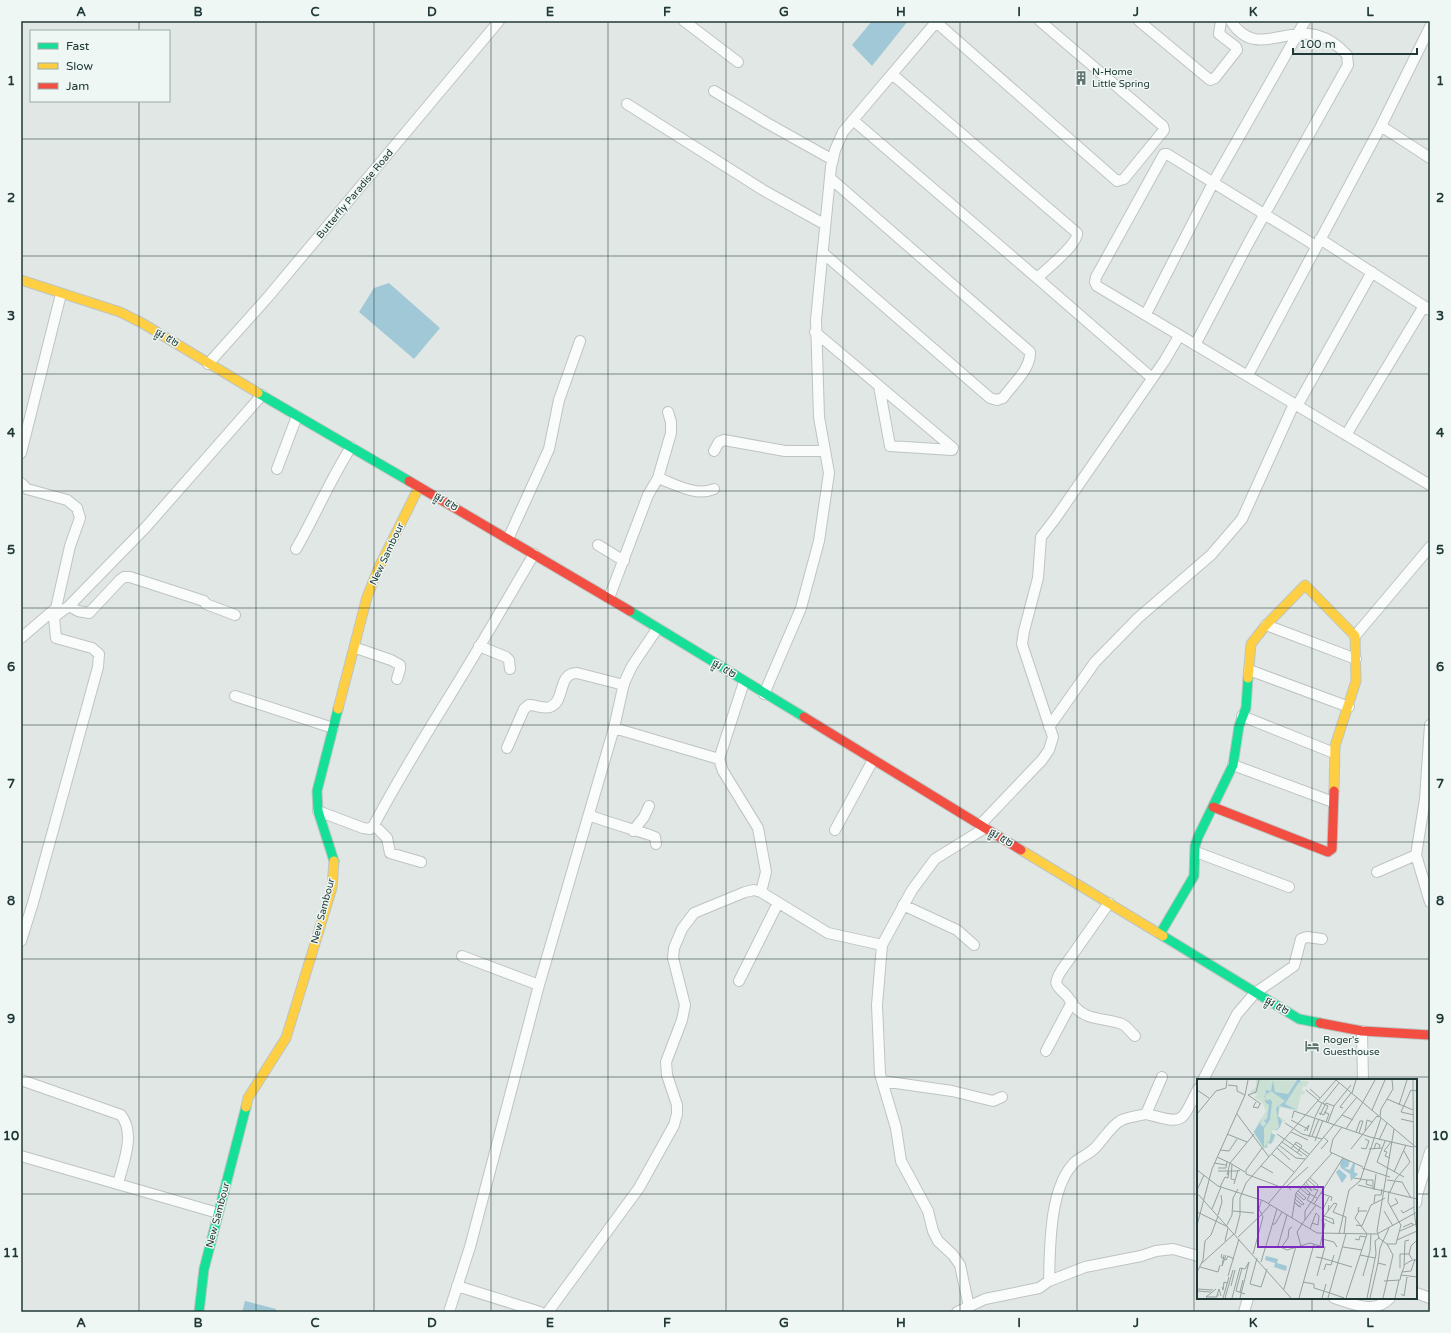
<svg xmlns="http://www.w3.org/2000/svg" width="1451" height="1333" viewBox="0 0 1451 1333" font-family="'Varela Round','Noto Sans Khmer',sans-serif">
<rect width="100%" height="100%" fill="#e1e7e5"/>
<path fill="#a1c8d6" d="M 872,21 L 908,21 L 872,66 L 852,45 Z
M 389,283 L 440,328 L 414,359 L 359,312 L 374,288 Z
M 245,1301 L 276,1309 L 275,1312 L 242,1312 Z"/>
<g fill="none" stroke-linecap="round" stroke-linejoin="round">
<defs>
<path id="street" d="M 684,21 L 738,62
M 1139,21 L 1210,80 L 1215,78 L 1237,50 L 1236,47 L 1219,34 L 1221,21
M 936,22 L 1117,181 L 1124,179 L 1164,130 L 1163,126 L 1040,21
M 714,91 L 767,123 L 833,160
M 627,104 L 763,190 L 824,224
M 853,120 L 1037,278 C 1046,270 1078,244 1077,233 L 892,74
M 1381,126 L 1430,158
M 1320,239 L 1430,310
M 1316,246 L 1167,154 L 1164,154 L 1096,277 L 1095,282 L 1097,286 L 1430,485
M 823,253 L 990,398 L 997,400 L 1003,398 C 1012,385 1031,369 1030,352 L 830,178
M 1037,278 L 1152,378
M 1146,314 L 1214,181 L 1305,21
M 815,332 L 953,448 L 952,450 L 890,446 L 879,386
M 1195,345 L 1249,242 L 1348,65 L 1347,55 C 1339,46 1327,38 1316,35 C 1285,27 1254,58 1231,21
M 208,364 L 268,297 L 499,21
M 1248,375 L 1381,126 L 1430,27
M 1297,406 L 1372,272
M 1346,435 L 1424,306
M 714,451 L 719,442 L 724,440 L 785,451 L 825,451
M 21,453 L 61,294
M 277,469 L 297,416
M 658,478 C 675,484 696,497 714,489
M 21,483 L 27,489 L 67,500 L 77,508 L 80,518 L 70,546 L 54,617 L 56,638 L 92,648 L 99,654 L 98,667 L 33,903 L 21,941
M 508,539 L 549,449 L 559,400 L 580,341
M 598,545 L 624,561
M 296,549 C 315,516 330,480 351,447
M 609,598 L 648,495 L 658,478 L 671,433 L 671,422 L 668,412
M 69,606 L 78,611 L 89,613 L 120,580 L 124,577 L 130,577 L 204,601 L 206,604 L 235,615
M 54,617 L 69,606 L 146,527 L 262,395
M 1266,625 L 1356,659
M 1355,636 L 1430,547
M 21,638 L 56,608
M 479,646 L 506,657 L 509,660 L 510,669
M 356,648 L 391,660 L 400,665 L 400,669 L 397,679
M 1249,670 L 1349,707
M 744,682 L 719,759 L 723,771 L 758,828 L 766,872 L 761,892
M 764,694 L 801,608 L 819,541 L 829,473 L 819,417 L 816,320 L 831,167 L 835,150 L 843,132 L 853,120 L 937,21
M 235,696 L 333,728
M 1242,716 L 1334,753
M 1430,725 L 1425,799 L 1416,855 L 1430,902
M 1049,727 L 1095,662 L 1138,618 L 1211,555 L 1242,519 L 1294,404
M 614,728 L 719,759
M 507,748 L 524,709 L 529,705 C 536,705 543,709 550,707 C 566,701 557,673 577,673 L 624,685
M 1233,765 L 1333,802
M 318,811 L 363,828 L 370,829 L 374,825 C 397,781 423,739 449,697 C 478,650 506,602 534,554
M 589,815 C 599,820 653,835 655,837 L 656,844
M 374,825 L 387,838 L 390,853 L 421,862
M 980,825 L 1042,760 L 1049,750 L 1053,737 L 1022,644 L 1024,631 L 1038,578 L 1041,537 L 1055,519 L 1165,360 L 1179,336
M 835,830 L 873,760
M 633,831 L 644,817 L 649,806
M 1196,852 L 1289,887
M 1377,872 L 1416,855
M 1109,903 L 1061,971 C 1052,986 1057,985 1067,996 C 1070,999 1072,1005 1076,1008 C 1088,1021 1107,1018 1122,1024 C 1127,1026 1131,1033 1135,1036
M 903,905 L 957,930 L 974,945
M 462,956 L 539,985
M 739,981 L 778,903
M 1362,1031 L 1363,1080
M 1046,1051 L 1072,1002
M 1162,1077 L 1146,1114 C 1185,1124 1180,1124 1198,1089
M 21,1080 L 121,1115 C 136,1134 123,1163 118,1184
M 1203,1080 L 1237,1014 L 1255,993 L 1294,966 L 1301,939 L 1307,937 L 1322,939
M 882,1081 L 952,1091 L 993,1101 L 1002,1097
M 21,1156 L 218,1213
M 1416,1203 L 1417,1195 L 1430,1152
M 1049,1281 C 1050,1248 1049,1187 1075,1162 C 1081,1157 1089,1154 1095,1148 C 1103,1140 1111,1126 1120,1121 C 1126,1117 1138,1116 1146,1114
M 457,1286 L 540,1312
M 1416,1293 L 1430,1298
M 1334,1298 C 1354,1304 1374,1315 1390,1298
M 969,1307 L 960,1265 L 953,1255 L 938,1241 L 933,1231 L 928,1211 L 901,1161 L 896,1128 L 880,1074 L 877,1005 L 882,945 L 912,890 L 935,859 L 985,828
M 449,1312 L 470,1247 L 539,985 L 614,728 L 624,683 L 632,666 L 657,629
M 548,1312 L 639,1188 L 674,1125 L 677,1114 L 677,1105 L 667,1075 L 666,1062 L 682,1020 L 685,1005 L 673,958 L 674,948 L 682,929 L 694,913 L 745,892 L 754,890 L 761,892 L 828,933 L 882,945
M 957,1312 L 985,1299 L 1039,1288 L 1049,1281 L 1085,1267 L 1141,1256 L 1156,1251 L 1173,1249 L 1198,1256
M 1244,1312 L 1248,1298"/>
<path id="fast" d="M 258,393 L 409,481
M 630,611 L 804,717
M 334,861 L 318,811 L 317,791 L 338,709
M 1160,934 L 1194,876 L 1195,846 L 1198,837 L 1233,765 L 1239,726 L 1246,708 L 1248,678
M 1163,936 L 1299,1019 L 1320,1023
M 199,1312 L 204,1269 L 246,1107"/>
<path id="slow" d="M 21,280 L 120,312 L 142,323 L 258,393
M 1248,678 L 1251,644 L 1266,625 L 1305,585 L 1355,636 L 1356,681 L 1335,746 L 1334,791
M 338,709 L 367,597 L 379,567 L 419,487
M 1021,850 L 1163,936
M 246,1107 L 248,1098 L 286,1038 L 332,888 L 334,861"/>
<path id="jam" d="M 409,481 L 630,611
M 804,717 L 1021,850
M 1213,807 L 1328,852 L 1332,849 L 1334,791
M 1320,1023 L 1362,1031 L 1430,1035"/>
</defs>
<use href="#street" stroke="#bec4c2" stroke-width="12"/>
<use href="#fast" stroke="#bdc5c3" stroke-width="11"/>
<use href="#slow" stroke="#bdc5c3" stroke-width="11"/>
<use href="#jam" stroke="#bdc5c3" stroke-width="11"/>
<use href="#street" stroke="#fafbfb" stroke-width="10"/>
<use href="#fast" stroke="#16e098" stroke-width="9"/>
<use href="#slow" stroke="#ffcf43" stroke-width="9"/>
<use href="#jam" stroke="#f24e42" stroke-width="9"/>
</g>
<path fill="none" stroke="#203936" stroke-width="1" stroke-opacity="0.55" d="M 139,21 L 139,31M 256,21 L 256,1312M 374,21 L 374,1312M 491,21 L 491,1312M 608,21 L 608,1312M 726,21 L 726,1312M 843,21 L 843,1312M 960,21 L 960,1312M 1077,21 L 1077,1312M 1194,21 L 1194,1312M 1312,21 L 1312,1080M 139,101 L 139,1312M 21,139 L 1430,139M 21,256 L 1430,256M 21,374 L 1430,374M 21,491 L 1430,491M 21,608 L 1430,608M 21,725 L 1430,725M 21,842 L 1430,842M 21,959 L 1430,959M 21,1077 L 1430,1077M 21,1194 L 1198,1194M 1416,1194 L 1430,1194M 1312,1298 L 1312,1312"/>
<defs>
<symbol id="building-bare" viewBox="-9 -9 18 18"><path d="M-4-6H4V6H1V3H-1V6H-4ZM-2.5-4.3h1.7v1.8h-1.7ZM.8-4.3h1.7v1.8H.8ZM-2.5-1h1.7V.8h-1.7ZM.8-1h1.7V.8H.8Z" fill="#647673" stroke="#eef7f4" stroke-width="2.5" paint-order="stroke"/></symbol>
<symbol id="hotel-bare" viewBox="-9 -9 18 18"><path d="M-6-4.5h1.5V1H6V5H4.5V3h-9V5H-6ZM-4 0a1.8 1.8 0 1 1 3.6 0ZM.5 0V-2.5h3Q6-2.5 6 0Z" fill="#647673" stroke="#eef7f4" stroke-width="2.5" paint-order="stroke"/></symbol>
</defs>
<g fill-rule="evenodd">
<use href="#building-bare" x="1071" y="68" width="20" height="20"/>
<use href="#hotel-bare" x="1302" y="1036" width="20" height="20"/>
</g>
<g text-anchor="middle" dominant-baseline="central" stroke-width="3" stroke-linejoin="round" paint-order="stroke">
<g font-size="10" fill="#203936" stroke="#eef7f4" text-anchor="start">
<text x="1092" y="72">N-Home<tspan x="1092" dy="12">Little Spring</tspan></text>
<text x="1323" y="1040">Roger's<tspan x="1323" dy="12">Guesthouse</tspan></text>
</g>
<g font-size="10" fill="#203936" stroke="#eef7f4">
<text transform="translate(355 194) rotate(-50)">Butterfly Paradise Road</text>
<text transform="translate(167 338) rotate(32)">ផ្លូវ ៥២</text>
<text transform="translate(446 502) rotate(31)">ផ្លូវ ៥២</text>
<text transform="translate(387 554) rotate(-65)">New Sambour</text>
<text transform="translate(724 669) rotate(31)">ផ្លូវ ៥២</text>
<text transform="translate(1001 838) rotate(31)">ផ្លូវ ៥២</text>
<text transform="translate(323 911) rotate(-75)">New Sambour</text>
<text transform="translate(1277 1006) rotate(30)">ផ្លូវ ៥២</text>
<text transform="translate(218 1215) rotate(-75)">New Sambour</text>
</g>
</g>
<g transform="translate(1197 1079)">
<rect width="220" height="220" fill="#e1e7e5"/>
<path d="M 59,1 L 112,2 L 109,8 L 106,7 L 105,12 L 108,12 L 107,16 L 104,15 L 100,32 L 83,28 L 81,37 L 89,42 L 85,43 L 80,52 L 76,51 L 74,54 L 79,56 L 77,62 L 73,66 L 71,64 L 71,68 L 66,70 L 56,53 L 69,32 L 65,23 L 57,18 L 61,16 L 53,13 L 59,8 Z" fill="#c9e0d3"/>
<path d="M 100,1 L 103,1 L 104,4 L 102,3 L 88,25 L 100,31 L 82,27 L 81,37 L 85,42 L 83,48 L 80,51 L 75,49 L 74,54 L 78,56 L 74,65 L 70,63 L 70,68 L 67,69 L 57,53 L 66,38 L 63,44 L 66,48 L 69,45 L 67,41 L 70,40 L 72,26 L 68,23 L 69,11 L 74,12 L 76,1 L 78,13 L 91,15 ZM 74,12 L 88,22 L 79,29 L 82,48 L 79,51 L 75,49 L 73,61 L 67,69 L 67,49 L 73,41 L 75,23 L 73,20 L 70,22 L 67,17 ZM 146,79 L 153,82 L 151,88 L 147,89 L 153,91 L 156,84 L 158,85 L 157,93 L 161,95 L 154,102 L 153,95 L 144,89 L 143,85 ZM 142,90 L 150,97 L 145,104 L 139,93 ZM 69,177 L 81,180 L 80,184 L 90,187 L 89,192 L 77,188 L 78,184 L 68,181 Z" fill="#a1c8d6" fill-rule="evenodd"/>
<path fill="none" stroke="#94a19f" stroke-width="1" d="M 139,1 L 220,69M 216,1 L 217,132 L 220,153M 31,6 L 40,7 L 40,12 L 48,16M 113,10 L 123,19M 0,11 L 12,19M 109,11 L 121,21M 155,14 L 159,1M 51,16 L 59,13 L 62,1M 51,16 L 64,25M 190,20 L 216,31M 121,22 L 131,27 L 127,36 L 122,34M 59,23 L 56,28 L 61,29 L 63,25M 166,23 L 178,1M 126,24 L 142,4M 202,26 L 210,1M 146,29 L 143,28 L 154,14M 175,31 L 188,1M 127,33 L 132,35 L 129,43M 0,35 L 19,12 L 29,9 L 30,1M 40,35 L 72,78M 123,36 L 129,24 L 137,27M 145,36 L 156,41M 217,36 L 204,33 L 214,11 L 220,12M 118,38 L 125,24M 183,38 L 184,30 L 196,10 L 195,1M 95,39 L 97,32 L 173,58 L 216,68M 204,40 L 217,43M 94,41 L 111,50M 131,43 L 137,27 L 154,6M 88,44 L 105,55 L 125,60M 145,48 L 136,60 L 133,73 L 166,88M 149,50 L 166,23M 107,52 L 112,46 L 110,52M 168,52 L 170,41 L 175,43M 94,53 L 111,61M 159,53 L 163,42 L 166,42 L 162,54M 30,55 L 50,63M 80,55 L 96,66M 115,57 L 122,40M 112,58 L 118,39M 182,61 L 190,44M 118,62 L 126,41M 188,62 L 180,83 L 207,98M 85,63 L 105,77M 98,65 L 112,75M 82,66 L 99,79 L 108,80M 96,67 L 110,77M 65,69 L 49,91 L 49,95 L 81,107M 80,69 L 93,81M 164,69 L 169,70 L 172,62 L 168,60M 94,70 L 99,63 L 104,66 L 105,67 L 100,74M 124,70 L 131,62 L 126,58M 154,70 L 180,37 L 182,38M 172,70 L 185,69M 177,70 L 179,64 L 183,66 L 182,69M 23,71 L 32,72 L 40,60M 75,75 L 97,93M 20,78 L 33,84 L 57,55M 193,79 L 188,77 L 190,73 L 187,72 L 194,63M 17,84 L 29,86M 33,84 L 48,93M 35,85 L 34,100 L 38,101M 64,87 L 76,94M 21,89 L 29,89 L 30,83M 165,89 L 193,98M 0,91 L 21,107 L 67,122 L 120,154 L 180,155 L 220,133M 21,92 L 41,92M 197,93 L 209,66M 30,96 L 33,84M 157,99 L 170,101M 111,101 L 119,108 L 121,106 L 113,99M 190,101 L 205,103 L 214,119M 198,101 L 213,83 L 207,72M 37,105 L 41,91 L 43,92M 107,105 L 115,112 L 109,103M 161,106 L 220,120M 175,107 L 169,105 L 170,101 L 176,101 L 176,110M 23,108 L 28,98 L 31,99 L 32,92M 103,109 L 111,116 L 113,114 L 105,107M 0,111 L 7,96M 94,111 L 90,107 L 111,88M 177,111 L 179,95M 192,112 L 191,123 L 202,143M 193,113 L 198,102M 0,114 L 94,219M 99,114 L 107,121 L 109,119 L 101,112M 123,114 L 135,118 L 134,122M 120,119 L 113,115 L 110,121 L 126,130 L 132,118M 98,120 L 105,126 L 107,125 L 98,116M 98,123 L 100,126 L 104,128 L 100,126M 114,124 L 121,111 L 116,110M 177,124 L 178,116 L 184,116 L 185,110M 71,125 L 160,18M 117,125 L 146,79M 132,126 L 131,132 L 137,124 L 140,125 L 136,133 L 149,138 L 147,155M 162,128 L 161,132 L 170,132M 193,128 L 201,124 L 198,119M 15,130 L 24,108M 204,131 L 206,134 L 217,128M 36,132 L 57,134M 187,132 L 196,147M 0,133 L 31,148M 21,136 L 25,123 L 24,116M 64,136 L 73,126M 90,136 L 81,167 L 90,171 L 113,164 L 123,167 L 128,144M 95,139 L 99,114 L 135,74M 125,139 L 137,145 L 136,140 L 127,137M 108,141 L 108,132 L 114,123M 75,145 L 78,145 L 85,133M 105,145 L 119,126M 0,146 L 15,90 L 48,16 L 51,1M 30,146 L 35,136 L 36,119 L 41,110M 159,146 L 165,147 L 174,126 L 188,119M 206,148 L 215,144 L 216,146M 113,150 L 119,134 L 122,137 L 121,146 L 115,144M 126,150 L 125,140 L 131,132M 203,152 L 219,145M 38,155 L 43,136 L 43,119 L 49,104 L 139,1M 142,155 L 152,111 L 163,102 L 184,39M 41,158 L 64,136M 125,160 L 137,163 L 140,168M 158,160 L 162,161 L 163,157 L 169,158M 200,161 L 204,146 L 202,143M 28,162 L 31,149M 190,165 L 199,165 L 200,161 L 220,152M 104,167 L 100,153 L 105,145M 146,168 L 165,171M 84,169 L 91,159 L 92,150 L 95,148M 25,175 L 24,178 L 29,181 L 31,177 L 37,180M 56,175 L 66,138 L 62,130 L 64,122M 212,175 L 214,167 L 220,161M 27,176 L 25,187 L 29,176M 163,176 L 178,179M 119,178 L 125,179 L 128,168 L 126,167M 60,179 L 53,205 L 64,208 L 70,190M 64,183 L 80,130M 5,184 L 37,155M 189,186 L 181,184 L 183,169 L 192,149M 207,186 L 215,181 L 220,181M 3,188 L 21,193 L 23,186M 45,189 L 39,212 L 48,215M 203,189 L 203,175 L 212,175 L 215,180M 127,191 L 129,185 L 134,186 L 137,176M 0,193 L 6,181 L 8,162 L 14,156 L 21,137M 205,193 L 214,192 L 218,180M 204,196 L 207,188 L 208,162 L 212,161M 31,197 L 42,160M 120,197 L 125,179 L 155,188M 166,197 L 173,172 L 174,155M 187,202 L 203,201 L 204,196 L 220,198M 106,203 L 117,205 L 117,209 L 133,214M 34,207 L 38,191M 25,208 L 26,211 L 27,203 L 30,204M 0,210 L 16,211M 19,210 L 9,218 L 20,218 L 20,216M 87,210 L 99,167M 0,212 L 14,213M 43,213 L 46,201M 133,214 L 147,219M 204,215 L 207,217 L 210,198M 22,216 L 20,216 L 22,210 L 24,217M 26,219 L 32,198M 28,219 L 36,191M 35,219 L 43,189 L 48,190M 43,219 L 52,183 L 48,190M 102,219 L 117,165M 125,219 L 129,205M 131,219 L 149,155M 149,219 L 170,155 L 158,139 L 162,132M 170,219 L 179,175 L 178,162 L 182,159M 173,219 L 181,184M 186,219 L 196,176 L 190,165 L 182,159 L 180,152 L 197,50M 198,219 L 202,201"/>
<path fill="#7b2cbf" fill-opacity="0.15" stroke="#7b2cbf" stroke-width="2" d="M 61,108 L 126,108 L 126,168 L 61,168 Z"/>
<rect width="220" height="220" fill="none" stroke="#203936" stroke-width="2"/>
</g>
<rect width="1451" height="1333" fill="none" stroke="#eef7f4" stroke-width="44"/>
<rect x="30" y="30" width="140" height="72" fill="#eef7f4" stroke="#9caba8"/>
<rect x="38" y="43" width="20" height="6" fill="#16e098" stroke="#9caba8"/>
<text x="66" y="50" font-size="12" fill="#203936">Fast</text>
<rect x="38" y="63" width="20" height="6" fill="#ffcf43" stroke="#9caba8"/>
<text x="66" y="70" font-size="12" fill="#203936">Slow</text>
<rect x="38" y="83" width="20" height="6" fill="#f24e42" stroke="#9caba8"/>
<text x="66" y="90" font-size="12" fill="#203936">Jam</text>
<path d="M1293 48v6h124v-6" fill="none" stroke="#203936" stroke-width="2"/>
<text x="1299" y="48" font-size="12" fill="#203936" stroke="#eef7f4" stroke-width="3" paint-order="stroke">100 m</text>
<rect x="22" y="22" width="1407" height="1289" fill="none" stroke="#203936" stroke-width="1.5"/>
<g font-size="13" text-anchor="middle" font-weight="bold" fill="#203936">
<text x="81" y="16">A</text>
<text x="198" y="16">B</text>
<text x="315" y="16">C</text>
<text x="432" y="16">D</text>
<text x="550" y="16">E</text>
<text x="667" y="16">F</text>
<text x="784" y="16">G</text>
<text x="901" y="16">H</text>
<text x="1019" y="16">I</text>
<text x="1136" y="16">J</text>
<text x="1253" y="16">K</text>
<text x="1370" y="16">L</text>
<text x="11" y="85">1</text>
<text x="1440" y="85">1</text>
<text x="11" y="202">2</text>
<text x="1440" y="202">2</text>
<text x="11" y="320">3</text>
<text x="1440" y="320">3</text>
<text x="11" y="437">4</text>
<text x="1440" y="437">4</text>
<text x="11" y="554">5</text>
<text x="1440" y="554">5</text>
<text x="11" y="671">6</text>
<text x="1440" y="671">6</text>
<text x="11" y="788">7</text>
<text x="1440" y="788">7</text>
<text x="11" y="905">8</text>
<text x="1440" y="905">8</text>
<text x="11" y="1023">9</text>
<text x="1440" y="1023">9</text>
<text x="11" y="1140">10</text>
<text x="1440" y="1140">10</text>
<text x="11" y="1257">11</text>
<text x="1440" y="1257">11</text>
<text x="81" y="1327">A</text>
<text x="198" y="1327">B</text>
<text x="315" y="1327">C</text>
<text x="432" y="1327">D</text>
<text x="550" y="1327">E</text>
<text x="667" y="1327">F</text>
<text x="784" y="1327">G</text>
<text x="901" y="1327">H</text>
<text x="1019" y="1327">I</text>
<text x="1136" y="1327">J</text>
<text x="1253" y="1327">K</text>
<text x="1370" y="1327">L</text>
</g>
</svg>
